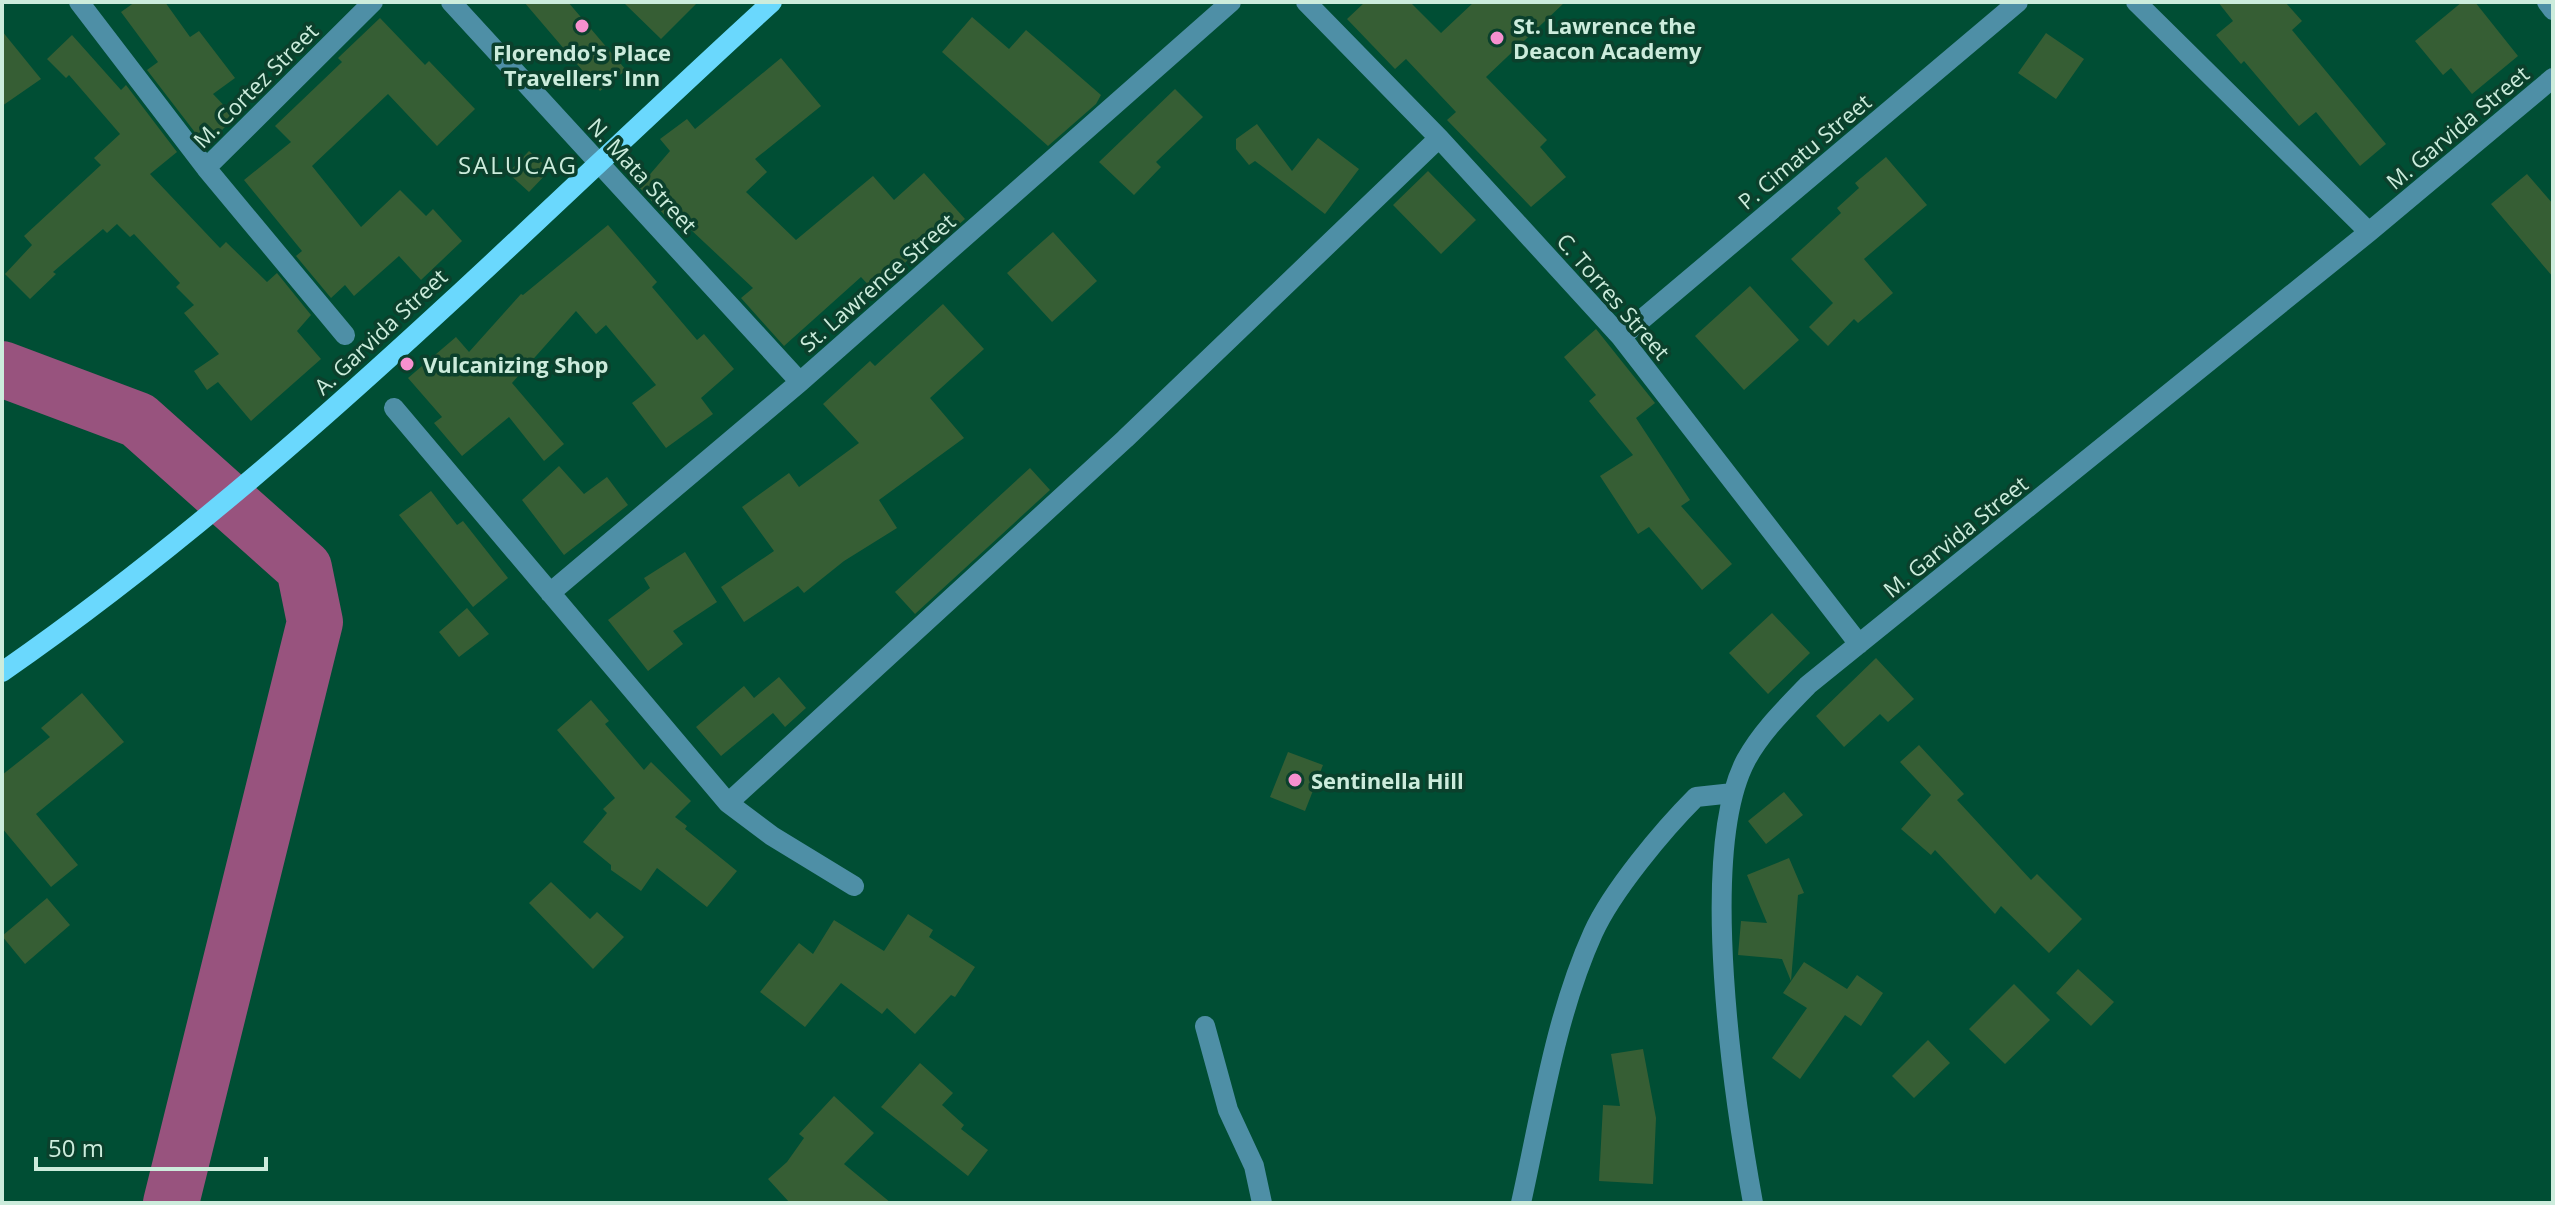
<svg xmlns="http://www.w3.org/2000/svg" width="2555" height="1205" viewBox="0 0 2555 1205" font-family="'Open Sans',sans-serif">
<rect width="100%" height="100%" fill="#004e34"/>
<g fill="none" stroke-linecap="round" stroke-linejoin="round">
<path stroke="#98537e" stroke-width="56" d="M 2,369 L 138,420 L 304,568 L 315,622 L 171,1203"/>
</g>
<path fill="#365e34" d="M 135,2 L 165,2 L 190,37 L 199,31 L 235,78 L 213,94 L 235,117 L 211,141 L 201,131 L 197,135 L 147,70 L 158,62 L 121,12 Z
M 524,2 L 568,2 L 626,70 L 600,91 Z
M 623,2 L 698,2 L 661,39 Z
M 1365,2 L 1410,2 L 1441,33 L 1474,2 L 1565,2 L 1486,77 L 1547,140 L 1540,147 L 1566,177 L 1531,207 L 1447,120 L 1456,112 L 1406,59 L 1395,69 L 1347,19 Z
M 2218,2 L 2285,2 L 2302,21 L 2292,30 L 2386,144 L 2360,166 L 2316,112 L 2299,126 L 2244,61 L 2241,64 L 2216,35 L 2233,21 Z
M 2462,2 L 2475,2 L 2518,56 L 2472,94 L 2451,68 L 2443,75 L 2415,41 Z
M 972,17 L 1009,49 L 1026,30 L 1101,95 L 1096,104 L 1048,146 L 942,52 Z
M 380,18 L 425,65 L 429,61 L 475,109 L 437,146 L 388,94 L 312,166 L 361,227 L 400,190 L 426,216 L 433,209 L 462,241 L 421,280 L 399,256 L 354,296 L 345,285 L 331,298 L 296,256 L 302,251 L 244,180 L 291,142 L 275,126 L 342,62 L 338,58 Z
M 2,31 L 41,79 L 2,106 Z
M 2046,33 L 2084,59 L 2056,99 L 2018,73 Z
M 72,35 L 121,90 L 126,85 L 177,152 L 150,174 L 220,248 L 226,242 L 267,282 L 277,273 L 311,315 L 297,331 L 321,359 L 251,421 L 218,382 L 207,390 L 194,371 L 219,354 L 184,313 L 194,305 L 176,287 L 180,283 L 134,234 L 130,237 L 117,224 L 107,233 L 103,229 L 53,272 L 56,274 L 30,299 L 5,274 L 32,245 L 24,236 L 101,165 L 94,158 L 120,134 L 69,75 L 66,78 L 47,59 Z
M 781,58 L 821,106 L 755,159 L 767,172 L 746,192 L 796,240 L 873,176 L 894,200 L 924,173 L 965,219 L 937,244 L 933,239 L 873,290 L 861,277 L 784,346 L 741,298 L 753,288 L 673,213 L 668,219 L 639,187 L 670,151 L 660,139 L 687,119 L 695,129 Z
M 1175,89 L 1203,117 L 1156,162 L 1161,167 L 1134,195 L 1099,162 Z
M 1257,124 L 1292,171 L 1318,138 L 1359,169 L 1325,214 L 1255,161 L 1249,165 L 1236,149 L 1236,139 Z
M 529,151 L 550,170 L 529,192 L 508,173 Z
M 1886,157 L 1927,205 L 1864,259 L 1893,293 L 1858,323 L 1854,319 L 1828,346 L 1809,327 L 1833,303 L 1791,259 L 1841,213 L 1837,208 L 1859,188 L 1855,183 Z
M 1428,171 L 1476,220 L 1441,254 L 1393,205 Z
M 2527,174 L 2553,204 L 2553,277 L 2491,204 Z
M 608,225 L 657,282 L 652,287 L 697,340 L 704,334 L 734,369 L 701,398 L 713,414 L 666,448 L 632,403 L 656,385 L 606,325 L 596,334 L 576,311 L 512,383 L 564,444 L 544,461 L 509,417 L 462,456 L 434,423 L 442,417 L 408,378 L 456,337 L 469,352 L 521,294 L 523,295 Z
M 1053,232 L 1097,281 L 1052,322 L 1007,273 Z
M 1750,286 L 1799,340 L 1744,390 L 1695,336 Z
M 943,304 L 984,349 L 930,398 L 964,438 L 879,500 L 897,528 L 844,561 L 804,593 L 798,586 L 744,622 L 721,587 L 774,551 L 742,507 L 789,473 L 799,487 L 859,443 L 823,404 L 870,361 L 875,366 Z
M 1596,329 L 1655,403 L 1636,418 L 1690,500 L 1681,506 L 1732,564 L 1702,590 L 1649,527 L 1638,534 L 1600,476 L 1633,455 L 1589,401 L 1596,395 L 1564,357 Z
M 559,466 L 584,494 L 607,477 L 628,505 L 564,555 L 522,500 Z
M 1030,468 L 1050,490 L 915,614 L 895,592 Z
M 431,491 L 457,525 L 463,521 L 508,578 L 473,607 L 399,515 Z
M 685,552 L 717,602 L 673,631 L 683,644 L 648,671 L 608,620 L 650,588 L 644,578 Z
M 467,608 L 489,634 L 459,657 L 439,632 Z
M 1772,613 L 1810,653 L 1768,694 L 1729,653 Z
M 1876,658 L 1914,699 L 1888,722 L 1880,714 L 1844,747 L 1816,716 Z
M 779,677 L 806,708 L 785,727 L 773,713 L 721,756 L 696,727 L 744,686 L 754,698 Z
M 82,693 L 124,742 L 36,814 L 78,865 L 51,887 L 2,828 L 2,775 L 50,737 L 41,728 Z
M 591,700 L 609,721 L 605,724 L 644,770 L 651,762 L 691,801 L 675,817 L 687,826 L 685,829 L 737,871 L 707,907 L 657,868 L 641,891 L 611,870 L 611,865 L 583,842 L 607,813 L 603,809 L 615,798 L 557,730 Z
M 1919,745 L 1964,794 L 1957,800 L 2031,880 L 2037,874 L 2082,919 L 2049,953 L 2001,906 L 1995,914 L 1935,850 L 1931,855 L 1901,829 L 1931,795 L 1900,762 Z
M 1288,752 L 1323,765 L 1305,811 L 1270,797 Z
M 1784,792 L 1803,815 L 1766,844 L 1748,821 Z
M 1789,858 L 1804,893 L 1798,895 L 1791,981 L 1782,959 L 1738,955 L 1741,921 L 1767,923 L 1747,875 Z
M 551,882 L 590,919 L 597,912 L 624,937 L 593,969 L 529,903 Z
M 47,898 L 70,925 L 25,964 L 2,936 Z
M 908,914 L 933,930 L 929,937 L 975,967 L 955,997 L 951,995 L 915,1034 L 887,1008 L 882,1014 L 841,983 L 805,1027 L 760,992 L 799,943 L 813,954 L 834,920 L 884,951 Z
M 1804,962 L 1847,989 L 1857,975 L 1883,993 L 1861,1026 L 1845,1015 L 1800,1079 L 1772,1058 L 1807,1008 L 1783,993 Z
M 2078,969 L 2114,1002 L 2091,1026 L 2056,993 Z
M 2014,984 L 2050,1020 L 2005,1064 L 1969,1029 Z
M 1928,1040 L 1950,1063 L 1914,1098 L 1892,1076 Z
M 1643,1049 L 1656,1118 L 1653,1184 L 1599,1181 L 1603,1105 L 1620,1106 L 1611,1054 Z
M 920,1063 L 953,1093 L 942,1105 L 964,1125 L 961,1129 L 988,1150 L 968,1176 L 881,1107 Z
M 834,1096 L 874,1133 L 844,1164 L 891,1203 L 790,1203 L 768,1179 L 787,1162 L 804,1138 L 799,1134 Z"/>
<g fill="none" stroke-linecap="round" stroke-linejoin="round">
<path stroke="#4e8fa6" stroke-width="20" d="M 79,2 L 206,168 L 345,335
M 451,2 L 800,382
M 1306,2 L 1439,138 L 1621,337 L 1859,644
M 2136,2 L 2369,232
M 2547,2 L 2553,10
M 206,168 L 373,2
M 1621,337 L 2018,2
M 394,408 L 728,803 L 772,836 L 854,886
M 550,593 L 800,382 L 1231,2
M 728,803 L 1125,439 L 1439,138
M 1205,1026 L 1228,1110 L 1254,1166 L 1262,1203
M 1521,1203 C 1541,1114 1555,1017 1593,933 C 1612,891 1663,830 1696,797 L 1733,793
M 1753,1203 C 1734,1099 1697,852 1746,760 C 1762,731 1785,709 1808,685 L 2369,232 L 2553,78"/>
<path stroke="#6ad8fd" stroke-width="20" d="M 2,672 C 282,478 521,231 772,2"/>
</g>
<g fill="#f690cf" stroke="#0b402c" stroke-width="3">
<circle cx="582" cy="26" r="8"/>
<circle cx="1497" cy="38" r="8"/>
<circle cx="407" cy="364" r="8"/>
<circle cx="1295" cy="780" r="8"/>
</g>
<g text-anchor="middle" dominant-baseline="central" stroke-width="7" stroke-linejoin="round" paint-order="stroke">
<g font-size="22" font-weight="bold" fill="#ccecdc" stroke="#0b402c" text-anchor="start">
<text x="1513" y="25">St. Lawrence the<tspan x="1513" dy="25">Deacon Academy</tspan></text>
<text x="582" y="52" text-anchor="middle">Florendo's Place<tspan x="582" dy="25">Travellers' Inn</tspan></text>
<text x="423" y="364">Vulcanizing Shop</text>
<text x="1311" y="780">Sentinella Hill</text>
</g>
<g font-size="22" fill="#ccecdc" stroke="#0b402c">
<text transform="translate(255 85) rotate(-45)">M. Cortez Street</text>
<text transform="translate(2457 127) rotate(-40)">M. Garvida Street</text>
<text transform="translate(1804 151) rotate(-40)">P. Cimatu Street</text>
<text transform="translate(643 175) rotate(47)">N. Mata Street</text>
<text transform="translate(877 282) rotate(-41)">St. Lawrence Street</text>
<text transform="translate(1614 296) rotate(49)">C. Torres Street</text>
<text transform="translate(380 331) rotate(-43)">A. Garvida Street</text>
<text transform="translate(1955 536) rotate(-39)">M. Garvida Street</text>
</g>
<g font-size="24" letter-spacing="2" fill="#ccecdc" stroke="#0b402c">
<text x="518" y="164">SALUCAG</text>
</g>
</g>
<rect width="2555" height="1205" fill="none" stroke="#ccecdc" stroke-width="8"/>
<path d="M36 1157v12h230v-12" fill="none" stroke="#ccecdc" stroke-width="4"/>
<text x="48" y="1157" font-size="24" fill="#ccecdc" stroke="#0b402c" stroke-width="6" paint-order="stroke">50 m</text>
</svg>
